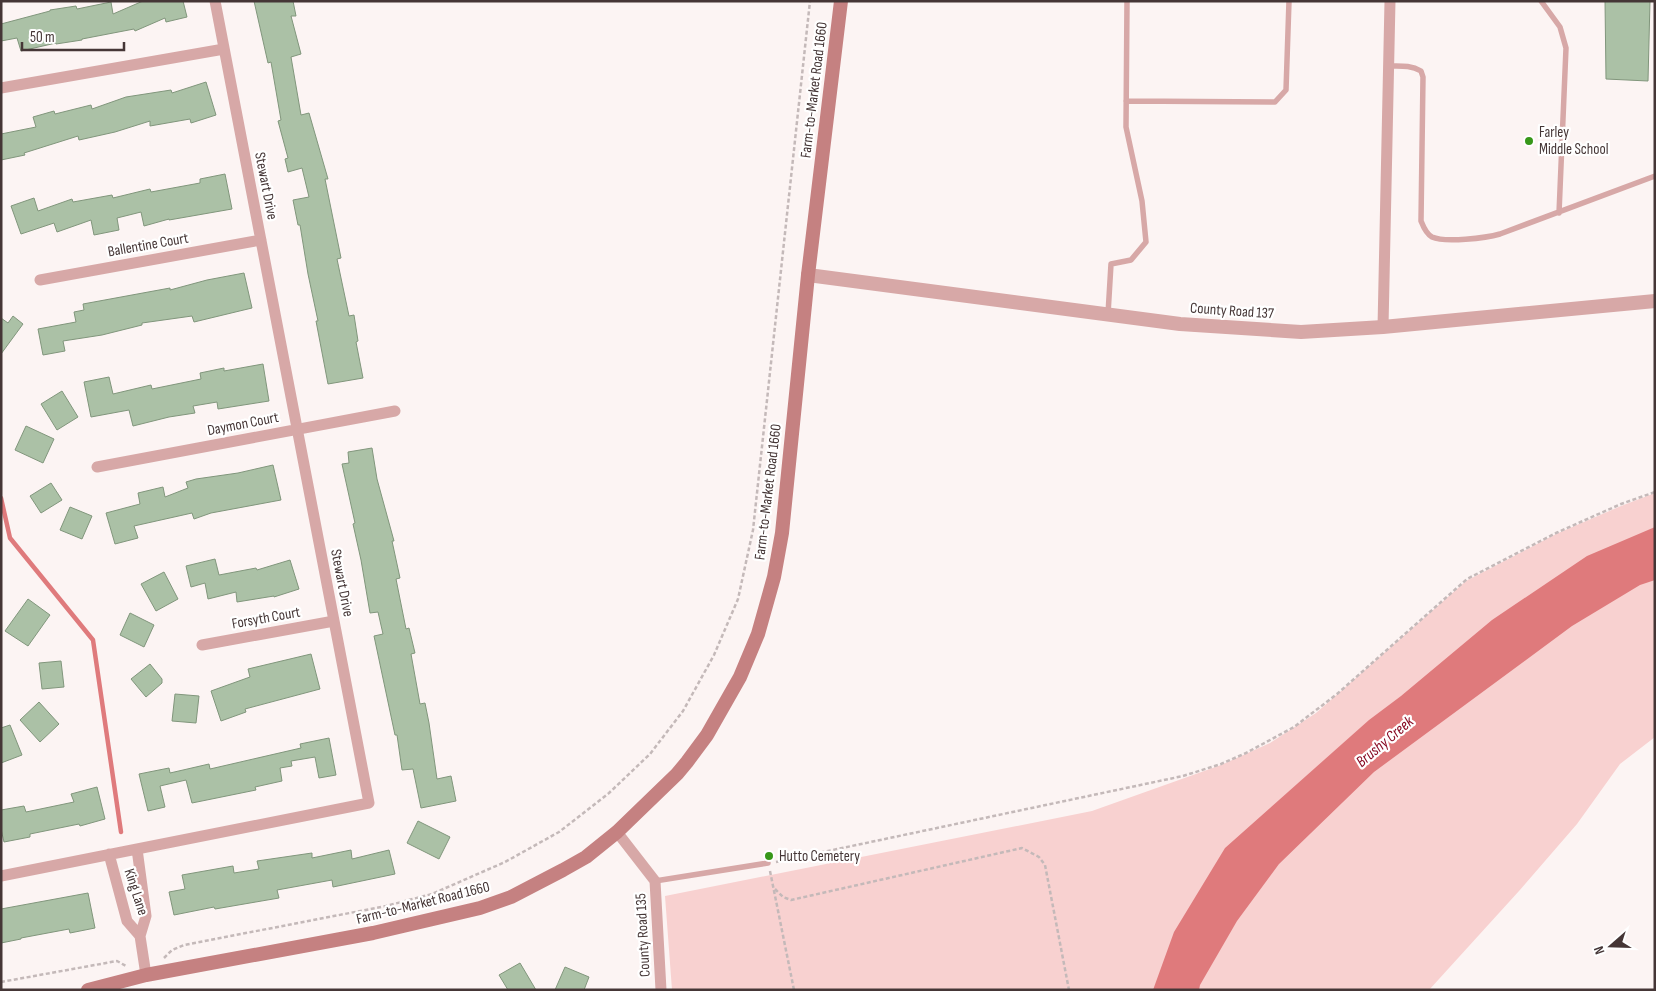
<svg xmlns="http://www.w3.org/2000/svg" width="1656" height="991" viewBox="0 0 1656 991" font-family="'Sofia Sans Condensed',sans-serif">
<rect width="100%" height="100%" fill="#fcf4f3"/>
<path fill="#f8d1d0" d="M 1655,493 L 1655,737 L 1620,764 L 1577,824 L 1519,891 L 1429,990 L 672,990 L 665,896 L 1092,811 L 1221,765 L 1270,743 L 1316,713 L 1466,581 L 1556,534 L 1621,506 Z"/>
<path fill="#df7a7c" d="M 1655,527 L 1655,580 L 1640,585 L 1572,626 L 1374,772 L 1279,864 L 1237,921 L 1200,985 L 1199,990 L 1153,990 L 1174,932 L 1225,848 L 1369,720 L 1401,696 L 1492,620 L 1587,556 Z"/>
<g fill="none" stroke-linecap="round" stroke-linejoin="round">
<path stroke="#df7a7c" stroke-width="4.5" d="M 1,498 L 10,538 L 93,640 L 121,832"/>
</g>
<path fill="#abc1a6" stroke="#81967c" d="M 143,1 L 183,1 L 187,17 L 166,22 L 165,18 L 135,31 L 134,29 L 82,39 L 82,40 L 56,44 L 56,43 L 21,51 L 17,38 L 1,41 L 1,24 L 50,11 L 50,10 L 76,6 L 77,9 L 111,2 L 113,14 Z
M 254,1 L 293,1 L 296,16 L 291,16 L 301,54 L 291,57 L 301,115 L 309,113 L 328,179 L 325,179 L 341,258 L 337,259 L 349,316 L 354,315 L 358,341 L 356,342 L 363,378 L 328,384 L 316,321 L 318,321 L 308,274 L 300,225 L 298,225 L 293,200 L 309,197 L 302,168 L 288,172 L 285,159 L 288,158 L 278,121 L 281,120 L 271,62 L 268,63 Z
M 1605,1 L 1650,1 L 1648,81 L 1606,79 Z
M 206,82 L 216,115 L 191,123 L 190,119 L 150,126 L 150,121 L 115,132 L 79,140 L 78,136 L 24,153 L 25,155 L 1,160 L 1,134 L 36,127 L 33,117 L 54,111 L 55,114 L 91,105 L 92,109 L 126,97 L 171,90 L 172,93 Z
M 225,174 L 232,209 L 169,220 L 169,219 L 144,226 L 141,212 L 117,218 L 119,230 L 94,235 L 91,220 L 57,232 L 54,223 L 21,234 L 11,206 L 34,198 L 38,211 L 72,199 L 73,202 L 112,195 L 113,198 L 150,189 L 151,192 L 200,183 L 200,179 Z
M 244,273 L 252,308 L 194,322 L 192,316 L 142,323 L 142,325 L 102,335 L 63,341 L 65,351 L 43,355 L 38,329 L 76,322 L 74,312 L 84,310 L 83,304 L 170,288 L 170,290 L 207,280 Z
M 13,316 L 23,324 L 1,354 L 1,318 L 8,323 Z
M 263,364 L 269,401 L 218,409 L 217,402 L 193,406 L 195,413 L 169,417 L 133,426 L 129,410 L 91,417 L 84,382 L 109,377 L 113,394 L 151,385 L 152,389 L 201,379 L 200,373 L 224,368 L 224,371 Z
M 62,391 L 78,417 L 57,430 L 41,404 Z
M 26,426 L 54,439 L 43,463 L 15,450 Z
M 372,448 L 377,479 L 394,541 L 392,541 L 400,578 L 396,579 L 406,629 L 409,628 L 415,653 L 411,654 L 420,704 L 425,703 L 429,723 L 437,779 L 451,776 L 456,801 L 421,808 L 413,769 L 402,770 L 397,735 L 395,735 L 374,636 L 383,634 L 378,612 L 370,613 L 361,560 L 353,524 L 355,523 L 342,464 L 349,463 L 348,452 Z
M 273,465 L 281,500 L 211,513 L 194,519 L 192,513 L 134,526 L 138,538 L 115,544 L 106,513 L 140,504 L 138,493 L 163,487 L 165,497 L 188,488 L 186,482 L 196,479 L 238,473 Z
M 51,483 L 62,500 L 41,513 L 30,496 Z
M 70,507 L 92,516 L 82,539 L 60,530 Z
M 215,559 L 219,575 L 256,568 L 257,570 L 290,560 L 299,589 L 274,597 L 274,596 L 237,602 L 236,592 L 208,599 L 205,583 L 191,587 L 186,566 Z
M 164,572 L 178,599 L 156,611 L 141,584 Z
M 28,599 L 50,615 L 28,646 L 5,631 Z
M 130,613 L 154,625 L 144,647 L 120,635 Z
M 311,654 L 320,689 L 245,709 L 246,712 L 221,721 L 211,691 L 250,677 L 248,669 Z
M 61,661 L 64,687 L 42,689 L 39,663 Z
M 150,664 L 162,679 L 162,683 L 146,697 L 131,679 Z
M 175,694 L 199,696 L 196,723 L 172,721 Z
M 39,702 L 59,724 L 40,742 L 20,720 Z
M 10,725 L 22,755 L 1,763 L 1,728 Z
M 329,738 L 336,775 L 319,778 L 315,757 L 291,761 L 292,766 L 280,768 L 282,781 L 255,787 L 256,790 L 192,803 L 186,780 L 160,786 L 165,807 L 148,811 L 139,774 L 169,768 L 170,773 L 209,764 L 210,769 L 301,748 L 300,744 Z
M 97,787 L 105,819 L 80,826 L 79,824 L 30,834 L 30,837 L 4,842 L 1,829 L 1,810 L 24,806 L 26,812 L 74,802 L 71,794 Z
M 418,821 L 450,837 L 439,859 L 407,843 Z
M 351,850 L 352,859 L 389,850 L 395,874 L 333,887 L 332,880 L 277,890 L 279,898 L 215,909 L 214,907 L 174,915 L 169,892 L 185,889 L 182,875 L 233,866 L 234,873 L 259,869 L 257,861 L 312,853 L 312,858 Z
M 88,893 L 95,928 L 70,933 L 69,929 L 21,938 L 21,939 L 1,943 L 1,909 Z
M 520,963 L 536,990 L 508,990 L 499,975 Z
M 565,967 L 589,977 L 584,990 L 555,990 Z"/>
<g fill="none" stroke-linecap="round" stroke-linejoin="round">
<path stroke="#c4b9b9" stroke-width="2.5" stroke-dasharray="4 2.5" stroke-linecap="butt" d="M 776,862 L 1183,776 L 1221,764 L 1246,753 L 1294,727 L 1337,694 L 1467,579 L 1556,533 L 1621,504 L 1655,492
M 770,871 L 794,990
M 775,889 L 783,897 L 791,900 L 1022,848 L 1039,857 L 1045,865 L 1069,990
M 164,958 L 172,950 L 184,945 L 386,906 L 432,894 L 505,862 L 559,832 L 609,793 L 650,754 L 683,711 L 714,655 L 738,599 L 753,530 L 810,1
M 1,982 L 117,961 L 126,966"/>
<path stroke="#d7a8a7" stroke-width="5.5" d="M 1541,1 L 1560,27 L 1566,48 L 1559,213
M 1389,66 C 1401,66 1411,65 1421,71 L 1423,77 L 1421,221 C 1423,226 1426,234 1432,237 C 1445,243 1486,238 1500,234 L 1655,176
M 1126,101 L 1275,102 L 1286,90 L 1289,1
M 1108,314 L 1111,264 L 1131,260 L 1146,242 L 1142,201 L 1126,127 L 1127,1
M 655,881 L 768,863"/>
<path stroke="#d7a8a7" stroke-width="11" d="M 1,88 L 224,49
M 40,280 L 261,240
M 1383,327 L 1390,1
M 97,467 L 395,411
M 202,645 L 334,621
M 617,832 L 655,881 L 661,990
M 137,849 L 146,916 L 140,936 L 146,975
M 109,854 L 127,921 L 140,936
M 1,876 L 369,803 L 215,1"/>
<path stroke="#d7a8a7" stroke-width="14" d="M 808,275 L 1180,324 L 1301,332 L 1383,327 L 1655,301"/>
<path stroke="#c58181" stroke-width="14" d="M 88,990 L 146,975 L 373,933 L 480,908 L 511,897 L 563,870 L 586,857 L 617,832 L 677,774 L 687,762 L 707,735 L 740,677 L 758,634 L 774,577 L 782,533 L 808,275 L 841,1"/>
</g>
<g fill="#379719" stroke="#fff" stroke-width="2">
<circle cx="1529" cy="141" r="5"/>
<circle cx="769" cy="856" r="5"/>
</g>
<g text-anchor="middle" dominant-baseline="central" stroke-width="4.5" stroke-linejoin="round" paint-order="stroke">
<g font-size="15" fill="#453636" stroke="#fff">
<text transform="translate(814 90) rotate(-83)">Farm-to-Market Road 1660</text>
<text transform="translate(266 186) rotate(79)">Stewart Drive</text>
<text transform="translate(148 245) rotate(-10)">Ballentine Court</text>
<text transform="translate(1232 311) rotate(4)">County Road 137</text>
<text transform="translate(243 424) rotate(-11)">Daymon Court</text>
<text transform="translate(768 492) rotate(-83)">Farm-to-Market Road 1660</text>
<text transform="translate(342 583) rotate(79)">Stewart Drive</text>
<text transform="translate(266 618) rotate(-10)">Forsyth Court</text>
<text transform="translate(136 892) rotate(72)">King Lane</text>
<text transform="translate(423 903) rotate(-14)">Farm-to-Market Road 1660</text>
<text transform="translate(643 935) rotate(-93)">County Road 135</text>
</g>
<g font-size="15" fill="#453636" stroke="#fff" text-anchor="start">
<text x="1539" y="132">Farley<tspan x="1539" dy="17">Middle School</tspan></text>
<text x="779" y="856">Hutto Cemetery</text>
</g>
<g font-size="16" font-style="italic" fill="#880a23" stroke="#fff">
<text transform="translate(1385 742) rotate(-40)">Brushy Creek</text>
</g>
</g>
<rect width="1656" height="991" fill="none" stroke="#453636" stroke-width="5"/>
<g transform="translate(1611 946) rotate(250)" stroke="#ffffff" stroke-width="4" paint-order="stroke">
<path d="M0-4L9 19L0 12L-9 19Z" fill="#453636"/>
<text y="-8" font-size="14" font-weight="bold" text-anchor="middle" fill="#453636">N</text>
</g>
<path d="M22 42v8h102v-8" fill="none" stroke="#453636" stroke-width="2.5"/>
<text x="30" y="42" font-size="15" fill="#453636" stroke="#ffffff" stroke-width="4" paint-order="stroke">50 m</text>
</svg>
